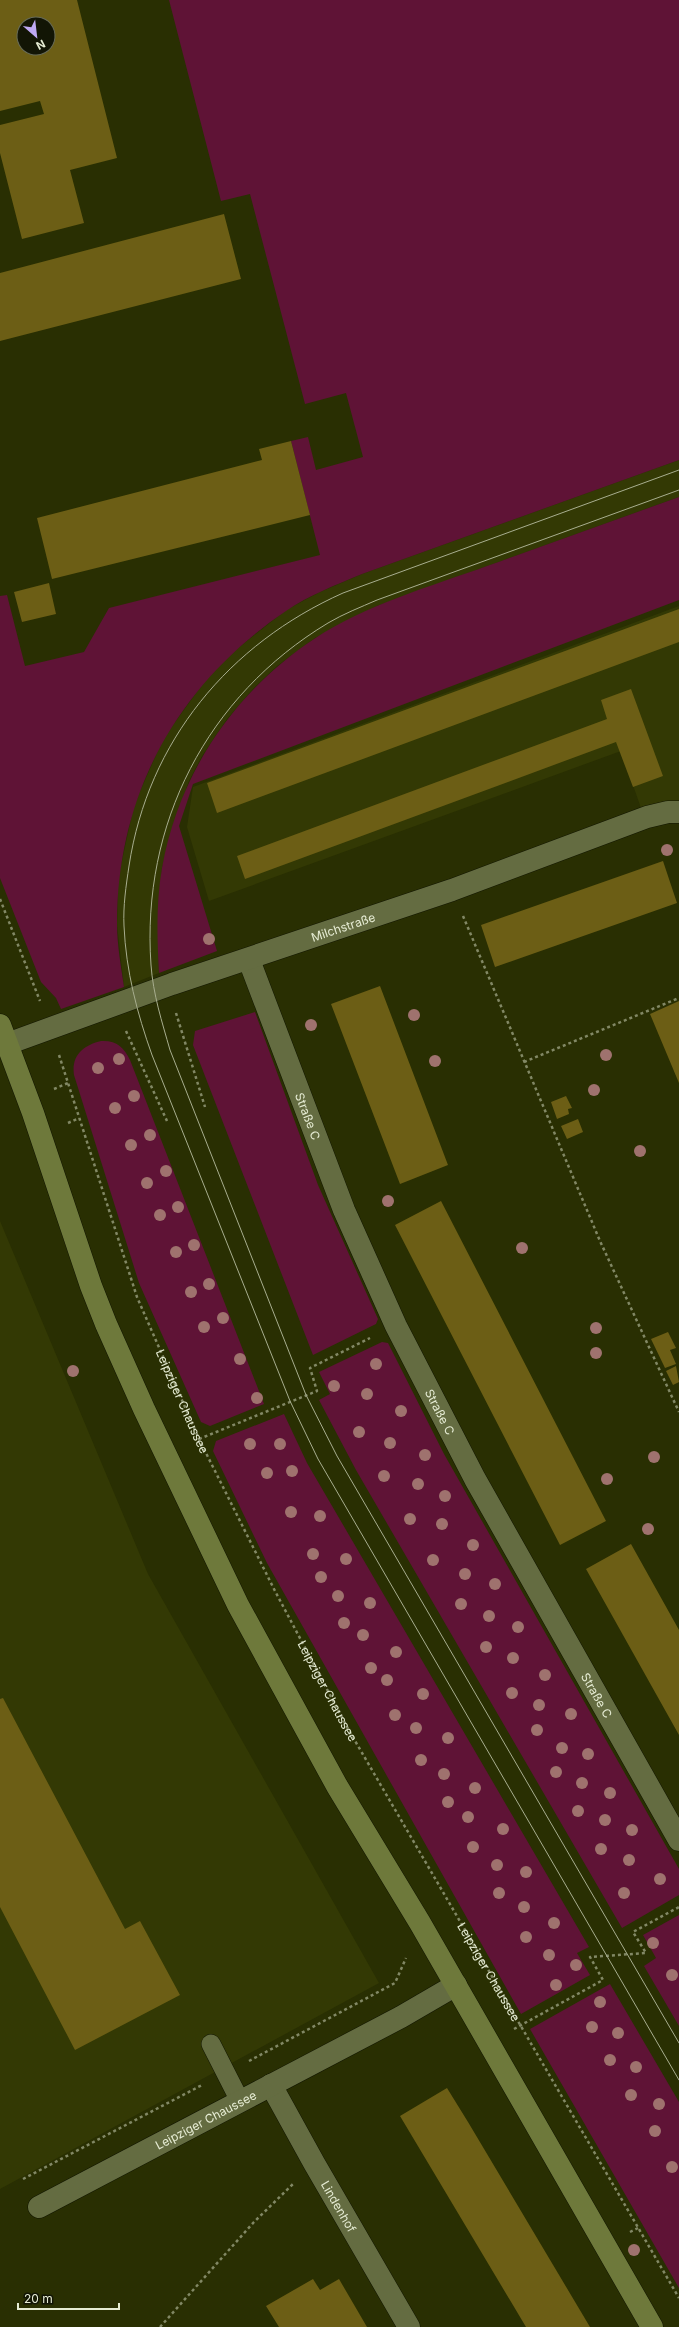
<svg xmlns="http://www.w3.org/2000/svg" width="679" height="2327" viewBox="0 0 679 2327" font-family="Inter,sans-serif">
<rect width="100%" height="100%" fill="#292f02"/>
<path fill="#333904" d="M 679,460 L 679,497 L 377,606 L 315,638 L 277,666 L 253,689 L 227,719 L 202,756 L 189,781 L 172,829 L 162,868 L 158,913 L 159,973 L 124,987 L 117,925 L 118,879 L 134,805 L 163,739 L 204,682 L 228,656 L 286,610 L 320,592 L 362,574 Z
M 679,606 L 679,807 L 641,808 L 621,751 L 209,901 L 187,827 L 193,787 Z
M 0,1221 L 148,1574 L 379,1983 L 0,2189 Z"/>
<path fill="#5f1336" d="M 169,0 L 679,0 L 679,460 L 362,574 C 336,585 309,595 286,611 C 178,684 117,793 117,924 C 117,944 121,966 124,987 L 61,1009 L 56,998 L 41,982 L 0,878 L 0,596 L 7,595 L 25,666 L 84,652 L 109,608 L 320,555 L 291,441 L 308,437 L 316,470 L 363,457 L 346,393 L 305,404 L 250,194 L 221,201 Z
M 679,497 L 679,600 L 193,784 L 179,826 L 217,951 L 159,973 C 157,938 156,902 162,868 C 179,773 234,692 314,639 C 365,605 429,587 487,566 C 551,543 615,520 679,497 Z
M 255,1012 L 318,1185 L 378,1319 L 376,1324 L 313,1355 L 193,1045 L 195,1031 Z
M 101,1041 C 116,1040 124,1047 130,1060 L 264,1404 L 210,1426 L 201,1422 L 139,1283 L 74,1075 C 71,1055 84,1045 101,1041 Z
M 382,1342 L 388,1343 L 444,1454 L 679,1869 L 679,1895 L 622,1928 L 356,1470 L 319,1400 L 330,1394 L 319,1372 Z
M 284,1414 L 307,1463 L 589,1947 L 577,1953 L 590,1975 L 521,2014 L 267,1563 L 213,1451 L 216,1441 Z
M 679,1915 L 679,2026 L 644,1966 L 656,1958 L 643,1935 Z
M 610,1984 L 679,2102 L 679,2288 L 530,2029 Z"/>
<path fill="#6c5e15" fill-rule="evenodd" d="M 0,0 L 77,0 L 117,158 L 70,170 L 84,223 L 22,239 L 0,153 L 0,125 L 44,114 L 40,101 L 0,111 ZM 24,24 L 48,24 L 48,48 L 24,48 Z
M 224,214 L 241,279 L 0,341 L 0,273 Z
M 291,441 L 310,515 L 52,579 L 37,518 L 262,460 L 259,449 Z
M 49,583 L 56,614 L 22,622 L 14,592 Z
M 679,609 L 679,642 L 217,813 L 207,783 Z
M 631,689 L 663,776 L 633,787 L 616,742 L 245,879 L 237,856 L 607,719 L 601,700 Z
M 663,861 L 677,903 L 495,967 L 481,925 Z
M 380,986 L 448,1165 L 400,1184 L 331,1004 Z
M 679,1001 L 679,1083 L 650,1014 Z
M 566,1096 L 572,1108 L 568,1109 L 569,1114 L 557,1119 L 551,1102 Z
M 578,1119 L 583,1132 L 567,1139 L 561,1126 Z
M 441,1201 L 606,1521 L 560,1545 L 395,1225 Z
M 668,1332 L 676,1348 L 670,1350 L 676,1364 L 665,1368 L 651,1339 Z
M 676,1366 L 679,1382 L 673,1385 L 666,1371 Z
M 631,1544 L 679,1630 L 679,1735 L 586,1569 Z
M 3,1698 L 125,1929 L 140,1921 L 180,1995 L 75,2050 L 0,1907 L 0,1699 Z
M 447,2088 L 468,2122 L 590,2327 L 526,2327 L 400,2116 Z
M 313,2279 L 320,2290 L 339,2279 L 367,2327 L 279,2327 L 266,2306 Z"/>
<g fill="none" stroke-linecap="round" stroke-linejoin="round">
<defs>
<path id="service" d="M 211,2044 L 240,2101"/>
<g id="minor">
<path id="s2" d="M 249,960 L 344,1210 L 396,1326 L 475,1479 L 679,1840"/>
<path id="s3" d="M 7,1044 L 172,984 L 452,890 L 647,817 L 668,812 L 679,812"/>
<path id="s4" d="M 271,2085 L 314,2163 L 409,2327"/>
<path id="s5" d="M 39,2207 L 401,2017 L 456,1985"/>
</g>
<path id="secondary" d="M 0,1025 L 33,1113 L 91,1286 L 106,1324 L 144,1409 L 238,1605 L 337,1786 L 420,1923 L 652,2327"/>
</defs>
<use href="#service" stroke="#121600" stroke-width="20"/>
<use href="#minor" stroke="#121600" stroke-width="23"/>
<use href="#secondary" stroke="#121600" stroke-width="23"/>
<g stroke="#828865" stroke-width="2.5" stroke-dasharray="3 3" stroke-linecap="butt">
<path d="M 0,899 L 40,1001"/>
<path d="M 463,916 L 600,1241 L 679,1412"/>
<path d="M 176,1013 L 205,1107"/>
<path d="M 126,1031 L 167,1121"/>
<path id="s1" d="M 59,1055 L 137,1297 L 199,1439 L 275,1591 L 347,1727 L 679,2298"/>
<path d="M 524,1062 L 679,998"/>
<path d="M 54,1089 L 68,1083"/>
<path d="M 68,1123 L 79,1118"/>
<path d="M 199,1439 L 317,1391 L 310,1368 L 370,1338"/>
<path d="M 514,2029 L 603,1980 L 590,1957 L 646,1953 L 633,1932 L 679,1907"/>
<path d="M 249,2061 L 395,1983 L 406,1958"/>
<path d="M 23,2179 L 202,2085"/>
<path d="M 630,2232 L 638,2228"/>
<path d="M 160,2327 L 254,2222 L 293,2184"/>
</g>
<use href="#service" stroke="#646c41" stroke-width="19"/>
<use href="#minor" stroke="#646c41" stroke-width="22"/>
<use href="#secondary" stroke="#6e793b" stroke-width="22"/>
<path stroke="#a8ae8f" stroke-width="1" d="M 679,470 L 343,593 C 229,644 148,741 129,866 C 126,886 123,906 124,926 C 126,971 137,1013 152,1055 L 290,1401 L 318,1459 L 679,2080
M 679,490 L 377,600 C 361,607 343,614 328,623 C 207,696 141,824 151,965 C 153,994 162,1022 170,1050 L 306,1395 L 337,1456 L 679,2043"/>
</g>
<g fill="#9f726e">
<circle cx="667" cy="850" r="6"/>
<circle cx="209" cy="939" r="6"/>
<circle cx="414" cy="1015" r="6"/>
<circle cx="311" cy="1025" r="6"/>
<circle cx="606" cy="1055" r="6"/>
<circle cx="119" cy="1059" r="6"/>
<circle cx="435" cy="1061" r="6"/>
<circle cx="98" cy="1068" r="6"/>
<circle cx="594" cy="1090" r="6"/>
<circle cx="134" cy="1096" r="6"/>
<circle cx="115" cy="1108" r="6"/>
<circle cx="150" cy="1135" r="6"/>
<circle cx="131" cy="1145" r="6"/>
<circle cx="640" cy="1151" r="6"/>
<circle cx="166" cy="1171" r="6"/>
<circle cx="147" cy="1183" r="6"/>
<circle cx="388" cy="1201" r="6"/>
<circle cx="178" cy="1207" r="6"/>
<circle cx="160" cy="1215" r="6"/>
<circle cx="194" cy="1245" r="6"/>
<circle cx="522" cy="1248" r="6"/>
<circle cx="176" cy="1252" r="6"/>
<circle cx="209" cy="1284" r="6"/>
<circle cx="191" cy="1292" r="6"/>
<circle cx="223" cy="1318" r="6"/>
<circle cx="204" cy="1327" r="6"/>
<circle cx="596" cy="1328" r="6"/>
<circle cx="596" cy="1353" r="6"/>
<circle cx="240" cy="1359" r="6"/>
<circle cx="376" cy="1364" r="6"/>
<circle cx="73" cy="1371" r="6"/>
<circle cx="334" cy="1386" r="6"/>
<circle cx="367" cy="1394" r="6"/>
<circle cx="257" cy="1398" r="6"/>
<circle cx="401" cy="1411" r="6"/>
<circle cx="359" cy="1432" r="6"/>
<circle cx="390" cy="1443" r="6"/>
<circle cx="250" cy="1444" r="6"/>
<circle cx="280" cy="1444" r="6"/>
<circle cx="425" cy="1455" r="6"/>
<circle cx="654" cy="1457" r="6"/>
<circle cx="292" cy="1471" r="6"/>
<circle cx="267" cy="1473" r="6"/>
<circle cx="384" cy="1476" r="6"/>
<circle cx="607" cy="1479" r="6"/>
<circle cx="418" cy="1484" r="6"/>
<circle cx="445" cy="1496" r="6"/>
<circle cx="291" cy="1512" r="6"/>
<circle cx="320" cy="1516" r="6"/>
<circle cx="410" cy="1519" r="6"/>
<circle cx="442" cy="1524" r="6"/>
<circle cx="648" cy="1529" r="6"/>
<circle cx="473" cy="1545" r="6"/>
<circle cx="313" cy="1554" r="6"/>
<circle cx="346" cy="1559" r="6"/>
<circle cx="433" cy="1560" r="6"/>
<circle cx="465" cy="1574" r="6"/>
<circle cx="321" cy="1577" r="6"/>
<circle cx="495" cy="1584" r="6"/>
<circle cx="338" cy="1596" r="6"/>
<circle cx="370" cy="1603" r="6"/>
<circle cx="461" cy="1604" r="6"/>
<circle cx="489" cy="1616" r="6"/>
<circle cx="344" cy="1623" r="6"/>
<circle cx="518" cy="1627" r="6"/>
<circle cx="363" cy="1635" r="6"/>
<circle cx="486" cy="1647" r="6"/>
<circle cx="396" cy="1652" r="6"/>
<circle cx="513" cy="1658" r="6"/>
<circle cx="371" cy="1668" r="6"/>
<circle cx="545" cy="1675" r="6"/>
<circle cx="387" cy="1680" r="6"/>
<circle cx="512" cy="1693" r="6"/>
<circle cx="423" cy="1694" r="6"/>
<circle cx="539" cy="1705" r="6"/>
<circle cx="571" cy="1714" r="6"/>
<circle cx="395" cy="1715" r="6"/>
<circle cx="416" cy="1728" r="6"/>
<circle cx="537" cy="1730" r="6"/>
<circle cx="448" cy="1738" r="6"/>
<circle cx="562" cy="1748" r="6"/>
<circle cx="588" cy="1754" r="6"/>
<circle cx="421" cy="1760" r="6"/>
<circle cx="556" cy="1772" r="6"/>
<circle cx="444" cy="1774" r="6"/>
<circle cx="582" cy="1783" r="6"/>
<circle cx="475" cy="1788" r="6"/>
<circle cx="610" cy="1793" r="6"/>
<circle cx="448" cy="1802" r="6"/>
<circle cx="578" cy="1811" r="6"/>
<circle cx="468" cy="1817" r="6"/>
<circle cx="605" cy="1820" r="6"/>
<circle cx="503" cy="1829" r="6"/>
<circle cx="632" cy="1830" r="6"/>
<circle cx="473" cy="1847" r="6"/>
<circle cx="601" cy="1849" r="6"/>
<circle cx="629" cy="1860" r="6"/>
<circle cx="497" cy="1865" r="6"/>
<circle cx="526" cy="1872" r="6"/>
<circle cx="660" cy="1879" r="6"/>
<circle cx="499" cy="1893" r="6"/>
<circle cx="624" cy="1893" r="6"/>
<circle cx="524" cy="1907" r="6"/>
<circle cx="554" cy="1923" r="6"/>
<circle cx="526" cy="1937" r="6"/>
<circle cx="653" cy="1943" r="6"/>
<circle cx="549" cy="1955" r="6"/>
<circle cx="576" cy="1965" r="6"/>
<circle cx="672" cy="1975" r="6"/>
<circle cx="556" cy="1985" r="6"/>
<circle cx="600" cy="2002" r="6"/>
<circle cx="592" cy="2027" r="6"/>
<circle cx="618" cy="2033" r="6"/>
<circle cx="610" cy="2060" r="6"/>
<circle cx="636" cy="2067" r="6"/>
<circle cx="631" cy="2095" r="6"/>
<circle cx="659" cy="2104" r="6"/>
<circle cx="655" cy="2131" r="6"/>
<circle cx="672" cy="2167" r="6"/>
<circle cx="634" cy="2250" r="6"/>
</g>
<g text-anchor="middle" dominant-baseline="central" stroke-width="3" stroke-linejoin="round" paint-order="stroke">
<g font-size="12" fill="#e6ecd4" stroke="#121505">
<text stroke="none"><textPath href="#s3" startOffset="356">Milchstraße</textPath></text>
<text stroke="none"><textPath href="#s2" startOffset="167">Straße C</textPath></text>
<text stroke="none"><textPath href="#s1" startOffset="368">Leipziger Chaussee</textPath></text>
<text stroke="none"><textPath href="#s2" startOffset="491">Straße C</textPath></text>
<text stroke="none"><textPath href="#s1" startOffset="692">Leipziger Chaussee</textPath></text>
<text stroke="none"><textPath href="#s2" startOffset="815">Straße C</textPath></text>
<text stroke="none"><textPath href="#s1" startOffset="1016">Leipziger Chaussee</textPath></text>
<text stroke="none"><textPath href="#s5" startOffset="188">Leipziger Chaussee</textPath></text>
<text stroke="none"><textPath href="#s4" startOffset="139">Lindenhof</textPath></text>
</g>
</g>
<g transform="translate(36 36) rotate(152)"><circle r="19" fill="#121505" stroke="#676b58"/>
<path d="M0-3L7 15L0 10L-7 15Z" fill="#bfa9f4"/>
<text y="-6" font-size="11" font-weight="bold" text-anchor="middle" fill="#e6ecd4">N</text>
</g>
<path d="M18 2303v6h101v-6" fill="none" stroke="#e6ecd4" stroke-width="2"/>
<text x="24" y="2303" font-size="12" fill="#e6ecd4" stroke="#121505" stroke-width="3" paint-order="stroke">20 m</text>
</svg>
